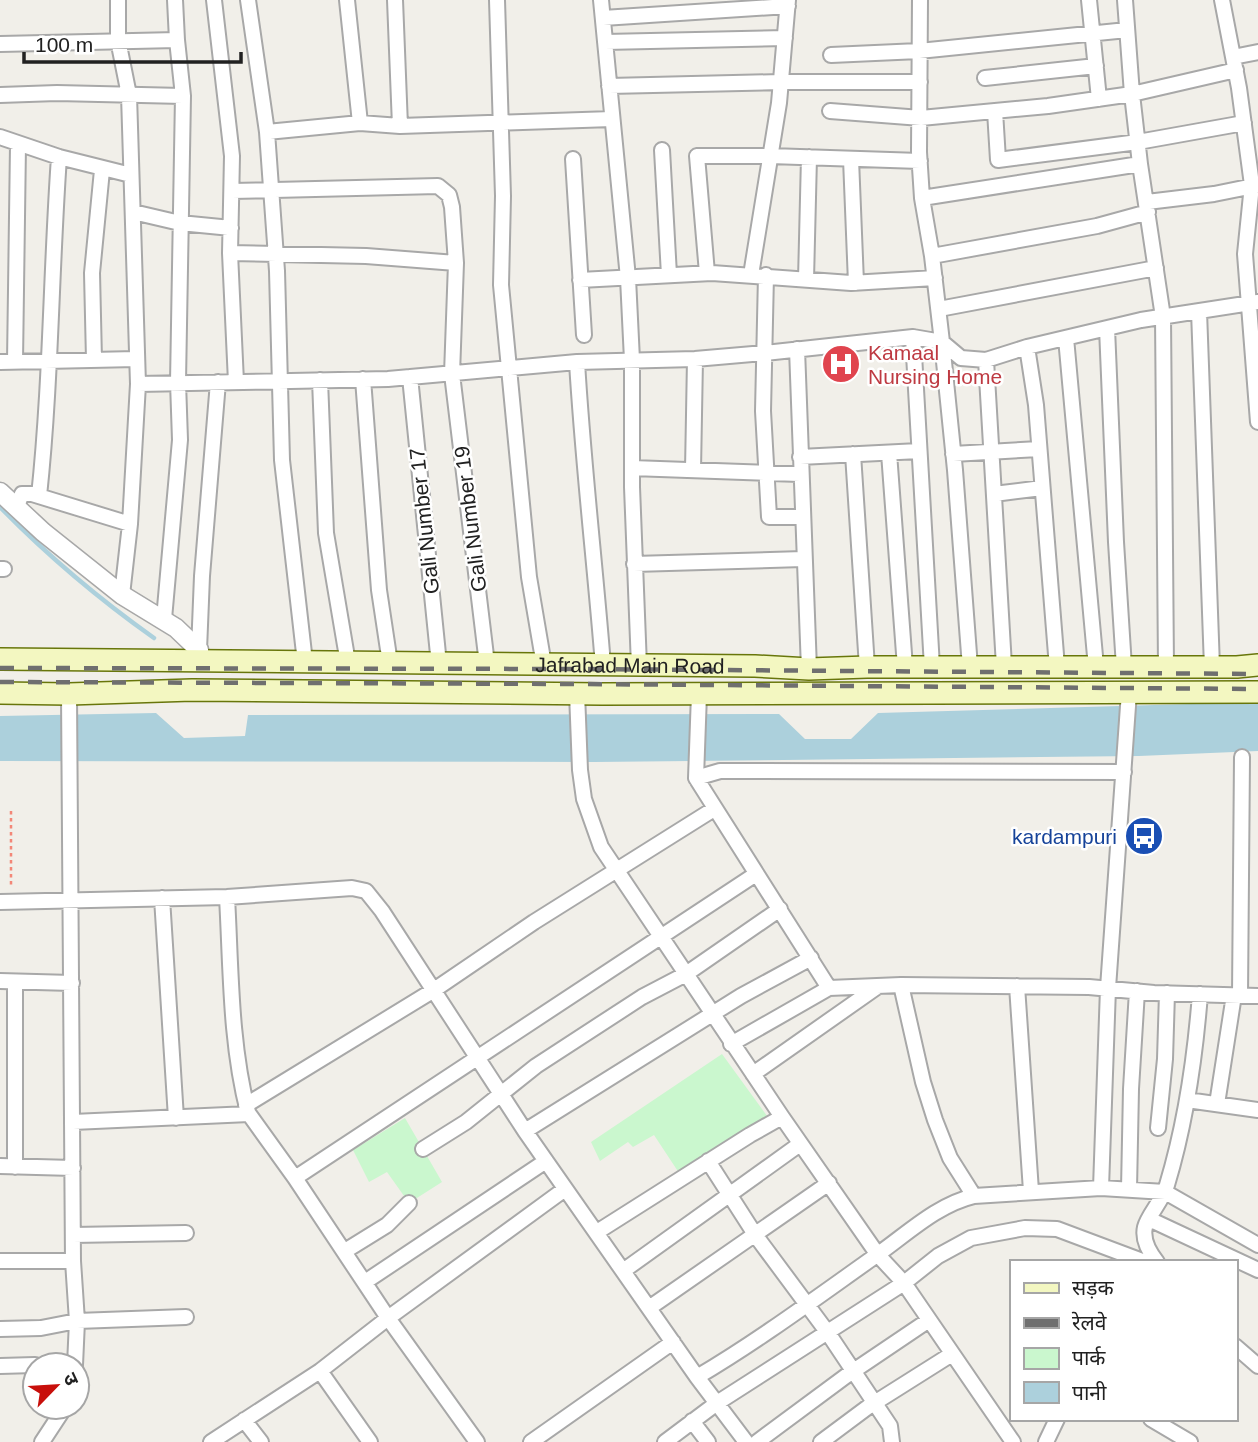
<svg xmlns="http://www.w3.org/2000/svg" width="1258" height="1442" viewBox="0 0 1258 1442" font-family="Helvetica,'Noto Sans Devanagari',sans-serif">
<rect width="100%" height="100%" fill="#f1efe9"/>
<path fill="#caf7ce" d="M 722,1054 L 775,1127 L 700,1177 L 685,1182 L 654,1135 L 633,1147 L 628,1142 L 600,1161 L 591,1142 Z
M 405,1118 L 442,1182 L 409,1203 L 387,1172 L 369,1182 L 353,1150 Z"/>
<path fill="#acd0dc" d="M 1258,702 L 1258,751 L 1139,756 L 594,762 L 0,761 L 0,716 L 156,713 L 184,738 L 245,736 L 248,715 L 779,714 L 805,739 L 851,739 L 878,713 Z"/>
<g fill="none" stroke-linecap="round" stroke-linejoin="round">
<path stroke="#acd0dc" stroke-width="4.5" d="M 0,507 C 47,555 99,599 154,638"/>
<defs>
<path id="minor" d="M 118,0 L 118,40 L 129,95 L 138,384 L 130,524 L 122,595
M 214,0 L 232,156 L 230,253 L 236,382
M 248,0 L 267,132 L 277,271 L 282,460 L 305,662
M 347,0 L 360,123
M 395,0 L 400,126
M 497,0 L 503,196 L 501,285 L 529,577 L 544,665
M 601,0 L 628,278 L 632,360 L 632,487 L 639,666
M 920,0 L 919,152 L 922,198 L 932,256 L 942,342 L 955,470 L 970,667
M 1089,0 L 1099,99
M 1125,0 L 1132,94 L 1140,164 L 1163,317 L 1166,667
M 1222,0 L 1239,88 L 1252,185 L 1245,254 L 1258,422
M 603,18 L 788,6
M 605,42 L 785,38
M 0,44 L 177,40
M 831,55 L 919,51 L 1127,30
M 1233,57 L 1258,52
M 985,78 L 1096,66
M 609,86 L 780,82 L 920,82
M 0,95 L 57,93 L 183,96
M 830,111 L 921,118 L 1048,106 L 1132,94 L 1236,70
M 995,111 L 998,160 L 1138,142 L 1244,123
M 267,132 L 360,123 L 400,126 L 612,119
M 0,137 L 59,157 L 131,175
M 662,150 L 669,275
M 573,159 L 584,335
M 851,159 L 856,283
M 232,191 L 438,186 L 449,195 L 452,207 L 456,263 L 452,374 L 487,664
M 922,198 L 1140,164
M 1147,202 L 1214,194 L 1258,185
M 133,212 L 180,223 L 231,228
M 230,253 L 366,256 L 456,263
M 932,256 L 1097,226 L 1148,212
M 707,273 L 697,156 L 770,156 L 920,161
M 751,275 L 779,103 L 788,0
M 766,275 L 763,411 L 769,517 L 802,517
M 580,280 L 712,273 L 851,283 L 935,278
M 806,280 L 809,157
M 939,309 L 1156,268
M 1199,311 L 1212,667
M 1107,328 L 1116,542 L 1124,667
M 913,337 L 932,667
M 1066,338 L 1096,667
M 942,342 L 961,358 L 986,360 L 1027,347 L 1141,320 L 1258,302
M 1027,347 L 1036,405 L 1057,667
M 797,349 L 809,669
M 94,360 L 92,273 L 102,170
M 986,360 L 1004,666
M 0,362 L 136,359
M 15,362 L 18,145
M 577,362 C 583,464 595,564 603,665
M 410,377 L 439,664
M 363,379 L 379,590 L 390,663
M 320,380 L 326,533 L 348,663
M 138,384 L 388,379 L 577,362 L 695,359 L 765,353 L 913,337 L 942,342
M 889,453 L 905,667
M 853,454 L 867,667
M 953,454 L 1039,449
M 800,457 L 919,451
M 632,468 L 800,474
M 693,470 L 695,359
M 994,494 L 1042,488
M 39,496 C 51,384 51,270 59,157
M 16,508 L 22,494 L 32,494 L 130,524
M 634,564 L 803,559
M 0,569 L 4,569
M 164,619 L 180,440 L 178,382 L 183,96 L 177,40 L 175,0
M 199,650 L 202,576 L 218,382
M 577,693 L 580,770 L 584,799 L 601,847 L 782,1117 L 878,1255 L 904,1283 L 1013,1442
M 69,694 L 73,1261 L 77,1321 L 75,1365 L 72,1365
M 699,694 L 696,778 L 829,988
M 696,778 L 720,771 L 1124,772
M 227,897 C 231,968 230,1043 248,1112
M 162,898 L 176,1118
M 0,902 L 227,897 L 352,888 L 366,891 L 382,911 L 525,1131 L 697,1377 L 746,1442
M 0,981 L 72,983
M 15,982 L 15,1167
M 901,985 L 923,1082 L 935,1120 L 950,1158 L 974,1196
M 1017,986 L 1031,1191
M 1240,996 L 1242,757
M 731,1044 L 829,988 L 901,985 L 1089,987 L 1154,993 L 1258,996
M 753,1074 L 877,987
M 1187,1100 L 1258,1110
M 1217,1104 L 1234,995
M 246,1105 L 434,990 L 534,922 L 714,809
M 73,1122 L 249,1114 L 295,1178 L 388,1318 L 477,1442
M 1158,1128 L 1165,1059 L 1167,993
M 525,1131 L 741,996 L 811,958
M 423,1149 L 466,1122 L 536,1066 L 642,997 L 686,974 L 780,909
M 708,1161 L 756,1236 L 828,1333 L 890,1426 L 892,1442
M 0,1166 L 73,1168
M 295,1178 L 756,874
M 1101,1188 L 1108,988 L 1129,692
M 1129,1189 L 1131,1089 L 1137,991
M 1149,1219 L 1258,1270
M 597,1232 L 750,1135 L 782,1117
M 73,1235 L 186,1233
M 345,1251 L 387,1225 L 409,1203
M 0,1261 L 73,1261
M 1157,1262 C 1149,1252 1142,1240 1145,1227 C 1148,1215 1163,1200 1167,1185 C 1186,1122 1195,1059 1200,994
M 623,1271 L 800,1144
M 365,1282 L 546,1161
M 649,1308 L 829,1183
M 0,1329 L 41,1328 L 77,1321 L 186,1317
M 1235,1346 L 1258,1366
M 0,1366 L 35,1365
M 320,1371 L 370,1442
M 697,1377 C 758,1341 816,1298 874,1257 C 906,1235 936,1205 974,1196 L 1101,1188 L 1165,1192 L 1258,1245
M 1151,1419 L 1190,1442
M 244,1420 L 261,1442
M 692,1421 L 708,1442
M 42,1442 L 65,1407
M 211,1442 L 320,1371 L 388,1318 L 565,1189
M 531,1442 L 673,1342
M 665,1442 L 717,1403 L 904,1283 L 938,1256 L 971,1238 L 1025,1228 L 1057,1229 L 1145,1262
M 757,1442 L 846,1376 L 929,1320
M 821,1442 L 868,1407 L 952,1354
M 1046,1442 L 1057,1419"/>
<path id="tertiary" d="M 0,492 L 43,532 L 122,595 L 176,628 L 199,650 L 200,661"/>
<g id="secondary">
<path id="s1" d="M 0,659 L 755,666 L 809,669 L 867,667 L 1237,667 L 1258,665"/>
<path d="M 0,693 L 69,694 L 192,690 L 602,694 L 1258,692"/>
</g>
</defs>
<use href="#minor" stroke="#a8a8a8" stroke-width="18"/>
<use href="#tertiary" stroke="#a8a8a8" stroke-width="21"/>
<use href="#secondary" stroke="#68760b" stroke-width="24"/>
<path stroke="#f38778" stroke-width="2.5" stroke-dasharray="3.5 3.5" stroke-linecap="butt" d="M 11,811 L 11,888"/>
<use href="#minor" stroke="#fff" stroke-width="14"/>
<use href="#tertiary" stroke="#fff" stroke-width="18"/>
<use href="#secondary" stroke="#f3f7c1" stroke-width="21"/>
<path stroke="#6f6f6f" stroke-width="4.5" stroke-dasharray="14 14" stroke-linecap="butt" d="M 0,668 L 578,669 L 1258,674
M 0,682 L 578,684 L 1258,689"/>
</g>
<defs>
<symbol id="hospital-disc" viewBox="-11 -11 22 22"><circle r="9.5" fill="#e0444e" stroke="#fff"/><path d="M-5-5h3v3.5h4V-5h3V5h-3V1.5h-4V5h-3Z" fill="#fff"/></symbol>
<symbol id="bus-disc" viewBox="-11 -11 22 22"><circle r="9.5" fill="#1a4fb4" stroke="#fff"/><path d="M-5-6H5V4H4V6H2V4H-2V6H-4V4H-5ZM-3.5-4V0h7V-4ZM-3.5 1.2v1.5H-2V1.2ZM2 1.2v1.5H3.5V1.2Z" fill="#fff"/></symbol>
</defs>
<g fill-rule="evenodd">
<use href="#hospital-disc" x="819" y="342" width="44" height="44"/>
<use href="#bus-disc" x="1122" y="814" width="44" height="44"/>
</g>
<g text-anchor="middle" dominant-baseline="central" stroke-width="5" stroke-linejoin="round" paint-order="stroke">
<g font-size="21" fill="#be3a42" stroke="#fff" text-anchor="start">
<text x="868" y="352">Kamaal<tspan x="868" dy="24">Nursing Home</tspan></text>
</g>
<g font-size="21" fill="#212121" stroke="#fff">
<text transform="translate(470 519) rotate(-97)">Gali Number 19</text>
<text transform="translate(424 521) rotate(-96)">Gali Number 17</text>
<text stroke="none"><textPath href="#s1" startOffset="630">Jafrabad Main Road</textPath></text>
</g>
<g font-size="21" fill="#164399" stroke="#fff" text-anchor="end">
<text x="1117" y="836">kardampuri</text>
</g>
</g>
<rect x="1010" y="1260" width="228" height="161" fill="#ffffff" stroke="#a6a6a6" stroke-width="2"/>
<rect x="1024" y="1283" width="35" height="10" fill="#f3f7c1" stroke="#a6a6a6" stroke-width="2"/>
<text x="1072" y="1295" font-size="21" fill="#212121">सड़क</text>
<rect x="1024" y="1318" width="35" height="10" fill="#6f6f6f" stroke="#a6a6a6" stroke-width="2"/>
<text x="1072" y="1330" font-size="21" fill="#212121">रेलवे</text>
<rect x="1024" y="1348" width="35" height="21" fill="#caf7ce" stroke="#a6a6a6" stroke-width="2"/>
<text x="1072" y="1365" font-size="21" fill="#212121">पार्क</text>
<rect x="1024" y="1382" width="35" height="21" fill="#acd0dc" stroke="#a6a6a6" stroke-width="2"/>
<text x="1072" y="1400" font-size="21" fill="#212121">पानी</text>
<g transform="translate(56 1386) rotate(65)"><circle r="33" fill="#ffffff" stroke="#a6a6a6" stroke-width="2"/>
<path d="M0-5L12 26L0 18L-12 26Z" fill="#c80f0b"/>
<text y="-10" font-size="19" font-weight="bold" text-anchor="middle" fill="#212121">उ</text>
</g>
<path d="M24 52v10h217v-10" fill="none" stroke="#212121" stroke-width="3.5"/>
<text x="35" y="52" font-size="21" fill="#212121" stroke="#ffffff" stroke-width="5" paint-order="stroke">100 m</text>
</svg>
